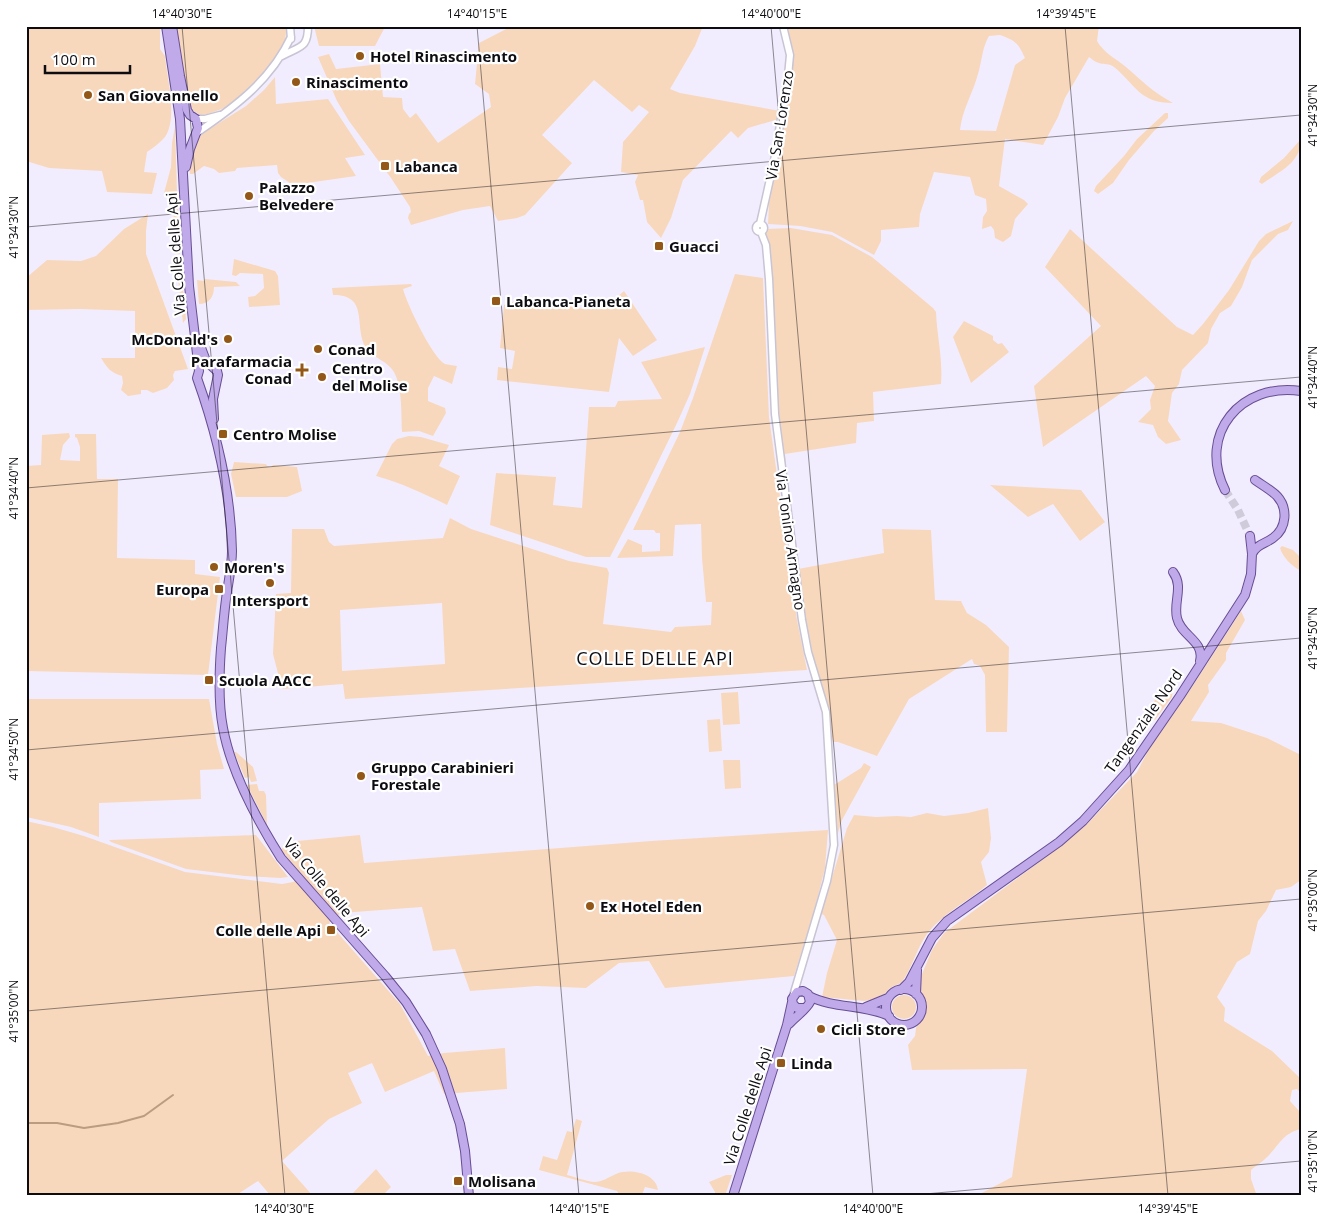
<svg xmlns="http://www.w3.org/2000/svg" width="1327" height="1222" viewBox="0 0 1327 1222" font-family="'Open Sans',sans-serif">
<rect width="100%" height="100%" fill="#f2edfe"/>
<path fill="#f8d8bc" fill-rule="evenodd" d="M 26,26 L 160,26 L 160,49 L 165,56 C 167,78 178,118 165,137 C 160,143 153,148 147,152 L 144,172 L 157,173 L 152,194 L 107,192 L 102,171 L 49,168 L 26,161 Z
M 176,26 L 287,26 L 285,40 L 280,51 L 258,79 L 227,107 L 208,114 L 200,115 L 192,110 L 188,101 L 188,90 L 185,80 Z
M 314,26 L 413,26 L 406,28 L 385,27 L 375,46 L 319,46 Z
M 512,26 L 703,26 L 695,46 L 670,89 L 680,93 L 780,111 L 779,119 L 748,128 L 738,138 L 731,131 L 683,180 L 671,218 L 661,238 L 647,222 L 643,200 L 640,200 L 635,182 L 638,175 L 621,172 L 623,142 L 649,112 L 639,105 L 632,112 L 594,80 L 542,135 L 572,163 L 525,215 L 517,218 L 498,221 L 490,206 L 463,210 L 411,225 L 408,218 L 409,214 L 411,212 L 410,207 L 391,178 L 349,121 L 337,101 L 318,57 L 329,54 L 336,69 L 380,64 L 383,97 L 402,98 L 403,109 L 410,118 L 416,113 L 438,143 L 491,107 L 489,94 L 475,84 L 479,43 Z
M 787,26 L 1099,26 L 1097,41 C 1104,53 1115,58 1126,67 C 1141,80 1154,93 1173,103 C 1139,103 1136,85 1114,67 C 1109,63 1104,65 1099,63 C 1095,62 1092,59 1089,57 L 1065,98 L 1058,117 L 1043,145 L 1005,139 L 999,186 L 1024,200 L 1028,204 L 1015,219 L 1011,236 L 1003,242 L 995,238 L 994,230 L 991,226 L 982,229 L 983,217 L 987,211 L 986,199 L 975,195 L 970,177 L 934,172 L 920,214 L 919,227 L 881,230 L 881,241 L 874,255 L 832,232 L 800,226 L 768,224 L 769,203 L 793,72 L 792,48 ZM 1000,35 C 1016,41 1018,43 1025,58 L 1015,65 L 996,131 L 960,130 C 962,110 973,93 978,74 C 982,61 982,48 989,36 Z
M 275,77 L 276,104 L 328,99 L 365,155 L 345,158 L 356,176 L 293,185 L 281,177 L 278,173 L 277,165 L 237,168 L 235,171 L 219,173 L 214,169 L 204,166 L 193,174 L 190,174 C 188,163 193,144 200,135 L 246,106 L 264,90 Z
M 1165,113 L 1168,113 L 1168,118 L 1154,131 L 1129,160 L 1113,183 L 1098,194 L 1094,191 L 1096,186 L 1124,156 L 1137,139 Z
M 175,126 L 177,193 L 164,193 L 171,167 L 172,143 Z
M 1301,139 C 1301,163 1280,171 1262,184 L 1259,182 L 1261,177 L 1284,158 Z
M 173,206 L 178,206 L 180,254 L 176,254 Z
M 148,214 L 146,231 L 146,254 L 188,369 L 175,371 L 173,375 L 174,380 L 167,388 L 153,393 L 147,390 L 141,390 L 141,394 L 128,396 L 121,390 L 123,383 L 122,376 C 111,373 107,368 101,358 L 135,358 L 135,311 L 80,309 L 26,310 L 26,278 L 47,260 L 81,261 L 96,256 L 124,229 Z
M 1293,221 L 1288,230 L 1278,234 L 1252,260 L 1242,287 L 1231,306 L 1220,313 L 1211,329 L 1208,343 L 1182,370 L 1179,384 L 1172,393 L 1168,421 L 1181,440 L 1166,444 L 1158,437 L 1153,425 L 1138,422 L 1151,409 L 1150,400 L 1155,386 L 1146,376 L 1043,447 L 1034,386 L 1101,326 L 1045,267 L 1070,229 L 1177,327 L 1193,335 L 1203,324 L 1229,290 L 1259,241 L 1266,234 Z
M 791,228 L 832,235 L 872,257 L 933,308 L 936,312 C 937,336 943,359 941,384 L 873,392 L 874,421 L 857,423 L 856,443 L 785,454 L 786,465 L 783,464 L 777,416 L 773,288 L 769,247 L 765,233 L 766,229 Z
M 176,259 L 180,259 L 186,319 L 183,323 Z
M 234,259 L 275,271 L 278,276 L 280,305 L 249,307 L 248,297 L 255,296 L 264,288 L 263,274 L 240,273 L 236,276 L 232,275 Z
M 735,274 L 763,278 L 769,417 L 797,620 L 807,670 L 345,699 L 343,684 L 282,689 L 273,654 L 276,594 L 291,593 L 292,529 L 324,529 L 329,542 L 334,546 L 443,538 L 450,518 L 471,529 L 569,561 L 607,568 L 609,573 L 603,624 L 671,632 L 675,627 L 711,625 L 712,602 L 706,602 L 702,558 L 701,524 L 675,525 L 673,556 L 617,558 L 628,539 L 642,545 L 642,552 L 660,551 L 660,533 L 656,533 L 654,530 L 633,530 L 680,432 L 693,398 ZM 442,603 L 445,664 L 342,671 L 340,610 Z
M 205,279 L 236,282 L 240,286 L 214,287 C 214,297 209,304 199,304 L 197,280 L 204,281 Z
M 411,284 L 412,286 L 403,289 C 407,304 432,357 445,364 C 448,365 453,365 457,366 L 452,384 L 434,376 L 428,388 L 428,401 L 445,408 L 446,413 L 433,436 L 419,431 L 402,432 C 401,415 403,381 391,368 C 384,360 370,356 365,346 C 354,325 369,295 333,295 L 332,288 Z
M 624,291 L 657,340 L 633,356 L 619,338 L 609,392 L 497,380 L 498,367 L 512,369 L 515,351 L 500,348 L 504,305 C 514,301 524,299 534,299 C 574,300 587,326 624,291 Z
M 964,321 L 993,336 L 993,340 L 998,344 L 1002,343 L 1009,352 L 971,383 L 953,337 Z
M 705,347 L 690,394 L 677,423 L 640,499 L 610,557 L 586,557 L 490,525 L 496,473 L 556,477 L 553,505 L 582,508 L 589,407 L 615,407 L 618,401 L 662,399 L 641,362 Z
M 69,433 L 70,437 L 63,445 L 60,460 L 80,461 L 80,447 L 77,438 L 75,437 L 75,434 L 96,434 L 97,479 L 118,479 L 117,558 L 195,560 L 195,574 L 220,577 L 208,675 L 26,671 L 26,466 L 41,465 L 42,435 Z
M 409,436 L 421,437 L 449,445 L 439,466 L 460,476 L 447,505 C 423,493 401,483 376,476 L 392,444 L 397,439 Z
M 234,462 L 266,464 L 267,466 L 271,467 L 273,465 L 297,467 L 302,491 L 287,497 L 236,497 L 231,474 Z
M 990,485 L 1081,490 L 1105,522 L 1080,541 L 1053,504 L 1028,517 Z
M 882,529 L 931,530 L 935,600 L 961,601 L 967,613 L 986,625 L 1009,647 L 1007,732 L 986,732 L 985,675 L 980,666 L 974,664 L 972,659 L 909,699 L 877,756 L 838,742 L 833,742 L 825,697 L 810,648 L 798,569 L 884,553 Z
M 1282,546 L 1293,550 L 1301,558 L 1301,571 C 1292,566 1283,558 1280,548 Z
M 1241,611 L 1245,620 L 1226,653 L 1226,660 L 1208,685 L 1209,692 L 1191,721 L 1221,723 L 1267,738 L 1301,755 L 1301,880 L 1291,887 L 1276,890 L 1266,911 L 1258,921 L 1250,954 L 1237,962 L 1217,997 L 1225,1008 L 1224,1021 L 1272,1051 L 1301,1079 L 1301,1093 L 1297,1089 L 1292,1090 L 1290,1101 L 1301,1113 L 1301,1129 C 1284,1133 1281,1142 1270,1154 C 1265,1160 1257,1165 1251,1170 L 1251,1179 L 1257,1196 L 981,1196 L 980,1194 L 1012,1177 L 1027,1069 L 912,1070 L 908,1045 L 915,1036 L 916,1028 L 924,1016 L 925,1010 L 925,1000 L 919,987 L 922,974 L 932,950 L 944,933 L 1050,854 L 1088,823 L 1137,772 L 1148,751 L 1190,690 Z
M 1170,688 L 1173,689 L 1172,697 L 1155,720 C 1143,712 1157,696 1165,689 Z
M 738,692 L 740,724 L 723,725 L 721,693 Z
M 26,699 L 209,699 L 217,744 L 224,769 L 200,770 L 201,799 L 99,803 L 99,837 L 71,827 L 26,817 Z
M 720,719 L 722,751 L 709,752 L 707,720 Z
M 234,752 L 236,752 L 253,767 L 257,781 L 251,782 L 249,777 L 245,778 Z
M 723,760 L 740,760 L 741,788 L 725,789 Z
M 864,763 L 871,767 L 842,820 L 837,836 L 835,835 L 834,785 L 861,768 Z
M 257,784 L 259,791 L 264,791 L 266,795 L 267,825 L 247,785 Z
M 988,808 L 991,838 L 989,852 L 981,862 L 987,885 C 967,902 943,913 927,934 C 917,948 913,965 904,979 L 901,983 L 890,988 L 882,997 L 877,999 L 864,1001 L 822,997 L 827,973 L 837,940 L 824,915 L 821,914 L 847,828 L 854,815 L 876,817 L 897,816 L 911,817 L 927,813 L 944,816 L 968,813 Z
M 26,821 L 53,827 L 84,836 L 185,872 L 282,884 L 293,882 L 304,877 L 281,850 L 287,842 L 360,835 L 364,863 L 651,841 L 828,830 L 825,868 L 814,912 L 794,976 L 665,988 L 649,961 L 619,963 L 586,988 L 537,986 L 470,991 L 455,949 L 433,951 L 422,907 L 341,913 L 329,923 L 400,1004 L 428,1056 L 444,1053 L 505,1048 L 507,1089 L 444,1094 L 434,1071 L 385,1092 L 372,1063 L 348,1073 L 362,1103 L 329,1119 L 282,1161 L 313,1196 L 271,1196 L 258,1181 L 238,1194 L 230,1196 L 26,1196 Z
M 256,835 L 288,877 L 280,878 L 245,876 L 186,869 L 111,842 L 109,840 Z
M892 1007a12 12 0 1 1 24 0a12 12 0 1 1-24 0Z
M 576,1119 L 582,1121 L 567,1175 C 575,1177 585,1181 594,1182 C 602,1182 609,1177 616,1174 C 630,1168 656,1173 658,1190 L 645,1187 L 642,1195 L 644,1196 L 620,1196 L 617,1191 L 539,1170 L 543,1156 L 557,1160 L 567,1131 L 572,1132 Z
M 376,1169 L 391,1187 L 382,1196 L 350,1196 Z
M 726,1175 L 732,1175 L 725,1196 L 715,1196 L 715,1192 L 709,1182 Z"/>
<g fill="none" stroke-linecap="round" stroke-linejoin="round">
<path stroke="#ba9c81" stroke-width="2" d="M 26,1123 L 57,1123 L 84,1128 L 118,1123 L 144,1116 L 173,1095"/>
<path stroke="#d0cbda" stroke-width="8" stroke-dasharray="8 4" stroke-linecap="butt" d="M 1225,490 L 1238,510 L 1250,536"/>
<defs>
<path id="minor" d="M 290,26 L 291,39
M 282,56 C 300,46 308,49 308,26
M 196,119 L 205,119 L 220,115
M 198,132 C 236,106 271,80 291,37
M756 228a4 4 0 1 1 8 0a4 4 0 1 1-8 0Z
M 760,224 L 774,161 L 788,76 L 790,55 L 783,26
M 761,232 L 766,245 L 769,279 L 775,414 L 802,620 L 808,652 L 826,712 L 834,845 L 827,881 L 793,996"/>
<path id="major" d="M 166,26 L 180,119 L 189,286 L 199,371 L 197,378 C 217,434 231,491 232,551 C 232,564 229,579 227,592 C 224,611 223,630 221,648 C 219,675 218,702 223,728 C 231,772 257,820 281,858 L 385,976 L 406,1002 L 426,1034 L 442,1069 L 460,1124 L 465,1151 L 469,1196
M 172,26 L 180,76 L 187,110 L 190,115 L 196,119 L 198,128 L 190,149 L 186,167
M 200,345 L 206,361 L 217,371 L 218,375 L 213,399 L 214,419
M 1225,490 C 1197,434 1241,382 1301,391
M 1252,554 C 1257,544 1265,544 1273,538 C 1287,528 1288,508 1277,496 C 1271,490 1262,485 1255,480
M 1173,572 C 1184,587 1173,602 1177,618 C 1181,636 1205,641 1200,661
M886 1007a18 18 0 1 1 36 0a18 18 0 1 1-36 0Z
M 901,990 L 909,982 L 932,938 L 947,921 L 1059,842 L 1083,821 L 1129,770 L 1180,696 L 1245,595 L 1251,574 L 1252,554 L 1250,536
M 916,994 L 917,970
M 809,996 C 834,1009 864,1004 889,1016
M 866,1007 L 888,998
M 789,1024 C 795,1017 806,1010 810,1002 L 808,994 L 803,991 L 797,992 L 792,999 L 793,1004 L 797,1008 L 805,1008
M 733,1196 L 787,1025 L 792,1002"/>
</defs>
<use href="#minor" stroke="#c8c4d4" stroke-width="9"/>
<use href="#major" stroke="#664e94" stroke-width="10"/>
<use href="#minor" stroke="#fff" stroke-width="6"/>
<use href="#major" stroke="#c0aae9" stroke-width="8"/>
</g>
<path fill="none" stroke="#0d0c11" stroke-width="1" stroke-opacity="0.45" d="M 182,26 L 285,1196M 477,26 L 579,1196M 771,26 L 873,1196M 1065,26 L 1168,1196M 26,227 L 1301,115M 26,488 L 1301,377M 26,750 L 1301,638M 26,1011 L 1301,899M 902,1196 L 1301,1161"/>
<g fill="#935817" stroke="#fff" stroke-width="2">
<circle cx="360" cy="56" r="5"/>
<circle cx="296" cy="82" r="5"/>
<circle cx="88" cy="95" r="5"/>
<rect x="380" y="161" width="10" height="10" rx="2.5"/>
<circle cx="249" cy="196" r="5"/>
<rect x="654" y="241" width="10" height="10" rx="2.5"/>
<rect x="491" y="296" width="10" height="10" rx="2.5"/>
<circle cx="228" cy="339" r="5"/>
<circle cx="318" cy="349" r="5"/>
<path d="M299.5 362.5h5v5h5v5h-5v5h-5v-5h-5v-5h5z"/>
<circle cx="322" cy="377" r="5"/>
<rect x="218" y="429" width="10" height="10" rx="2.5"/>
<circle cx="214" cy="567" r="5"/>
<circle cx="270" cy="583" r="5"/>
<rect x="214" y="584" width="10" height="10" rx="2.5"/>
<rect x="204" y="675" width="10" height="10" rx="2.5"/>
<circle cx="361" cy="776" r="5"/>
<circle cx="590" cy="906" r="5"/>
<rect x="326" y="925" width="10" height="10" rx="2.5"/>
<circle cx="821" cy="1029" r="5"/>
<rect x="776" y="1058" width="10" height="10" rx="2.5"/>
<rect x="453" y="1176" width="10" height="10" rx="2.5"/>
</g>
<g text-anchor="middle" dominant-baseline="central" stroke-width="4.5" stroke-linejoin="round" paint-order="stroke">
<g font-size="15" font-weight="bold" fill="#0d0c11" stroke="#fff" text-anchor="start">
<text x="370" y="56">Hotel Rinascimento</text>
<text x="306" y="82">Rinascimento</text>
<text x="98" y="95">San Giovannello</text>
<text x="395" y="166">Labanca</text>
<text x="259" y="187">Palazzo<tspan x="259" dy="17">Belvedere</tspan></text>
<text x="669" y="246">Guacci</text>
<text x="506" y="301">Labanca-Pianeta</text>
<text x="218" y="339" text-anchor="end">McDonald's</text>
<text x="328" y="349">Conad</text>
<text x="292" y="361" text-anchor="end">Parafarmacia<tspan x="292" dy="17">Conad</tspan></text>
<text x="332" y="368">Centro<tspan x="332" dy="17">del Molise</tspan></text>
<text x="233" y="434">Centro Molise</text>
<text x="224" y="567">Moren's</text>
<text x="209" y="589" text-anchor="end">Europa</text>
<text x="270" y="600" text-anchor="middle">Intersport</text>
<text x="219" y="680">Scuola AACC</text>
<text x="371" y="767">Gruppo Carabinieri<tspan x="371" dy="17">Forestale</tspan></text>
<text x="600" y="906">Ex Hotel Eden</text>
<text x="321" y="930" text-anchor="end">Colle delle Api</text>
<text x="831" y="1029">Cicli Store</text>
<text x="791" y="1063">Linda</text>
<text x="468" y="1181">Molisana</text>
</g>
<g font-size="15" fill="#0d0c11" stroke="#fff">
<text transform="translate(779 125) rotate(-81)">Via San Lorenzo</text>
<text transform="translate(175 254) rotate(-94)">Via Colle delle Api</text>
<text transform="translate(791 540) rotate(82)">Via Tonino Armagno</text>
<text transform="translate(1143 721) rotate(-55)">Tangenziale Nord</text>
<text transform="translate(327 887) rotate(50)">Via Colle delle Api</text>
<text transform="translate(747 1106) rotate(-72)">Via Colle delle Api</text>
</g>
<g font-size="18" letter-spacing="1" fill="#0d0c11" stroke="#fff">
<text x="655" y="658">COLLE DELLE API</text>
</g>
</g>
<rect width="1327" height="1222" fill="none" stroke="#ffffff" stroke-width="55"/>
<path d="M45 65v8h85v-8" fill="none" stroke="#0d0c11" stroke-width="2.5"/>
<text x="52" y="65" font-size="15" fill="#0d0c11" stroke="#ffffff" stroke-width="4" paint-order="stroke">100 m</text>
<rect x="28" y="28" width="1272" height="1166" fill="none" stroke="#0d0c11" stroke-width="2"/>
<g font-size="12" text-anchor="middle" fill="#0d0c11">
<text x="182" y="18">14°40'30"E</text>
<text x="477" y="18">14°40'15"E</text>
<text x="771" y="18">14°40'00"E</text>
<text x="1066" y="18">14°39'45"E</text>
<text transform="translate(1313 115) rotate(-90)" y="4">41°34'30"N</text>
<text transform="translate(14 227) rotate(-90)" y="4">41°34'30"N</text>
<text transform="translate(1313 377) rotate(-90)" y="4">41°34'40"N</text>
<text transform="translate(14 488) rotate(-90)" y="4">41°34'40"N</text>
<text transform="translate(1313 638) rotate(-90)" y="4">41°34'50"N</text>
<text transform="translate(14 749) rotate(-90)" y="4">41°34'50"N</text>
<text transform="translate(1313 900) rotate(-90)" y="4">41°35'00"N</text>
<text transform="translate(14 1011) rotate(-90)" y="4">41°35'00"N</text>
<text transform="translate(1313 1161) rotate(-90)" y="4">41°35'10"N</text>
<text x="284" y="1213">14°40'30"E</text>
<text x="579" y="1213">14°40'15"E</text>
<text x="873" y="1213">14°40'00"E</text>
<text x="1168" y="1213">14°39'45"E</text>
</g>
</svg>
